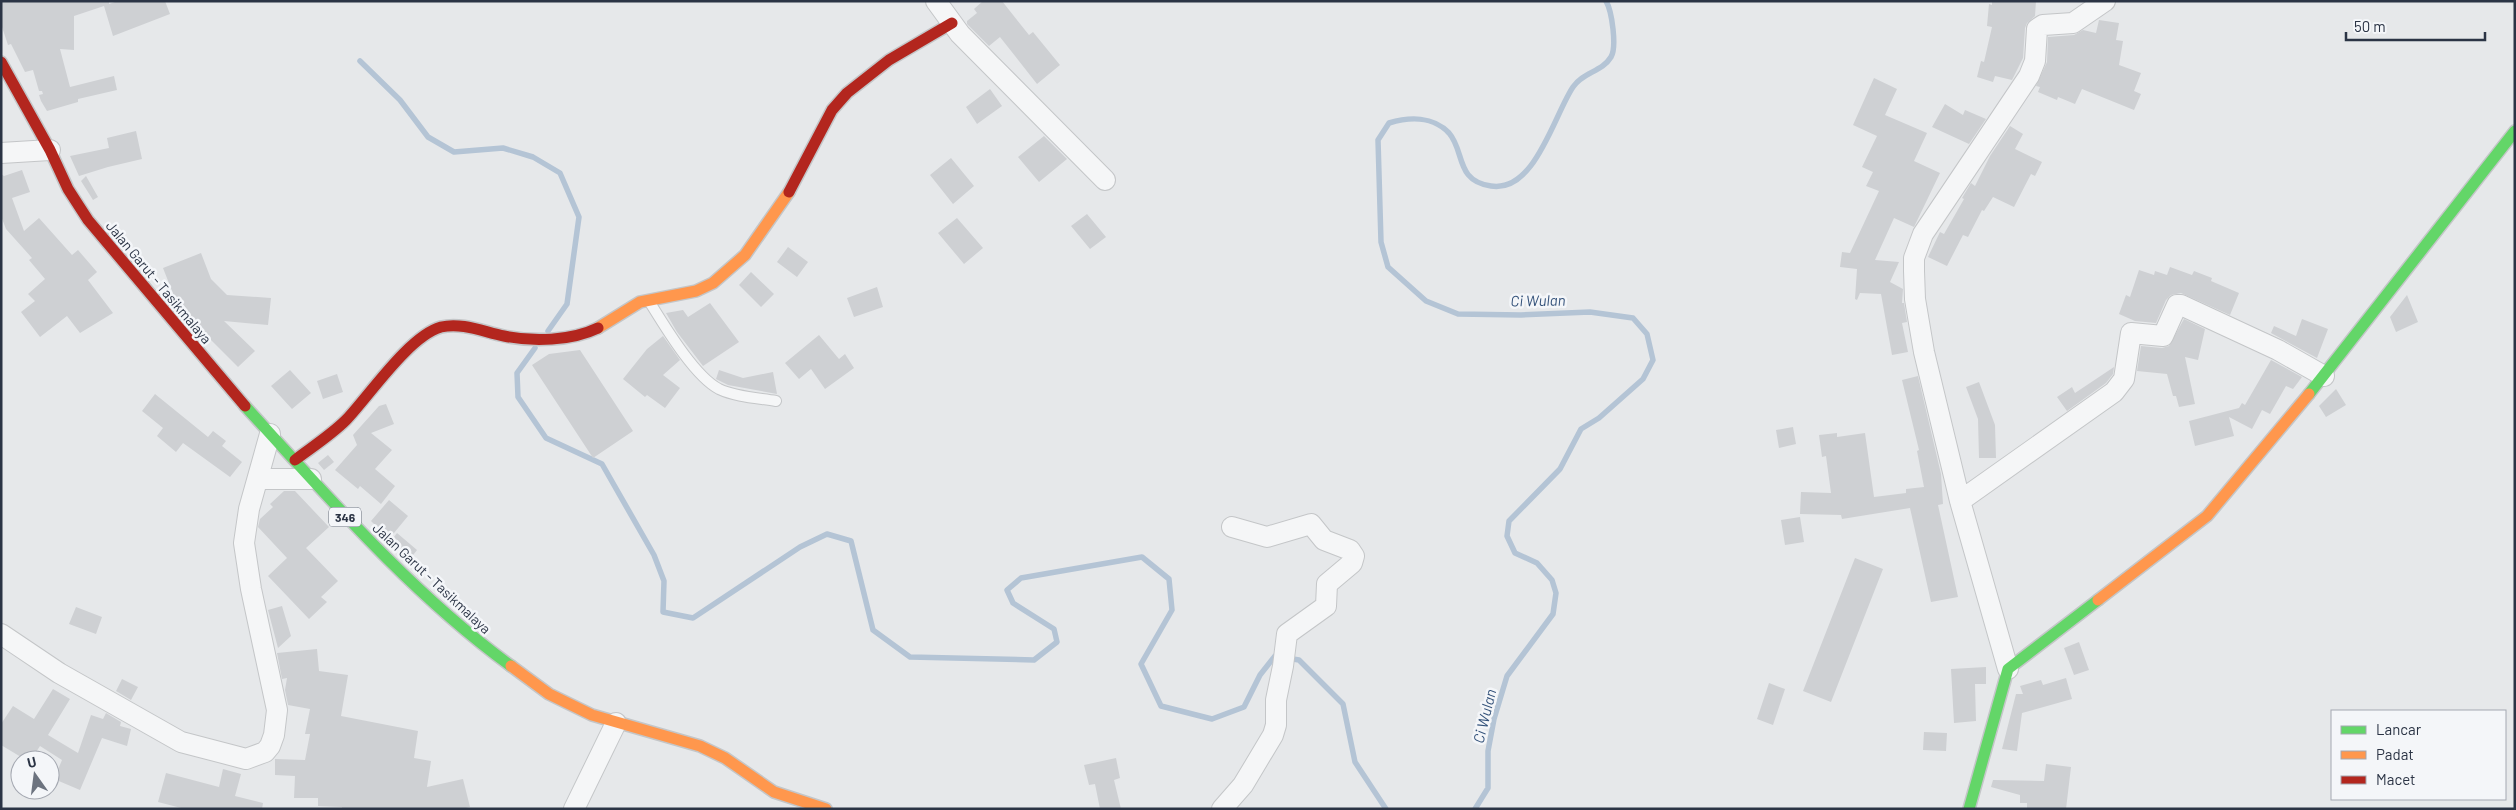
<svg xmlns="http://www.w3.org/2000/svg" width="2516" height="810" viewBox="0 0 2516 810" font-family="Barlow,sans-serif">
<rect width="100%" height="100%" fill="#e6e8ea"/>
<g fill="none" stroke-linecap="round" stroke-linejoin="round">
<path stroke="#b4c4d5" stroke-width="5.5" d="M 360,61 L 400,100 L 428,137 L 454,152 L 503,148 L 533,157 L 560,173 L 579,217 L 567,304 L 548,331
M 535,348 L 517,373 L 518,397 L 546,438 L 602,464 L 654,555 L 664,581 L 663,612 L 693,618 L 800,547 L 827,534 L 851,541 L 873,630 L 910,657 L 1034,660 L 1057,642 L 1054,629 L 1013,603 L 1007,590 L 1021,578 L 1142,557 L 1169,579 L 1172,610 L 1141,664 L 1161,706 L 1212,719 L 1244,707 L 1260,675 L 1275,656 L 1299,660 L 1343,704 L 1355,762 L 1386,809
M 1475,809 L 1488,788 L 1488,751 L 1494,719 L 1507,676 L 1553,614 L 1556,593 L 1552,580 L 1537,563 L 1515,553 L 1507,536 L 1509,521 L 1560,469 L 1581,429 L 1599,418 L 1643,379 L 1653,360 L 1647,334 L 1633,318 L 1590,312 L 1521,315 L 1458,314 L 1426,301 L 1388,267 L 1381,242 L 1378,140 L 1389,123 C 1409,117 1433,116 1449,133 C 1465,151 1455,181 1491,186 C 1535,193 1554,115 1573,87 C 1583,72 1602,72 1611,57 C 1617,47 1612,11 1606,1"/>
</g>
<path fill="#ced0d3" d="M 1,1 L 109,1 L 109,4 L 118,1 L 165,1 L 170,14 L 113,36 L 104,6 L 74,16 L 74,50 L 60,49 L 70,87 L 114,76 L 117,90 L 78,99 L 78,102 L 47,111 L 41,101 L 39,95 L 43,94 L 42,91 L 39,91 L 33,70 L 25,72 L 11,44 L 8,45 L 1,24 Z
M 983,1 L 1002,1 L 1029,35 L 1033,32 L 1060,65 L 1037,84 L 1000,37 L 989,46 L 967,24 L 967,21 L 977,13 L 974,9 Z
M 1992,1 L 2036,1 L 2035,16 L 2027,23 L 2025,28 L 2023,58 L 2012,80 L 1995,76 L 1993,82 L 1977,77 L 1981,61 L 1984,62 L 1992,27 L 1987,26 L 1989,4 L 1992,5 Z
M 2099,20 L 2119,23 L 2116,40 L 2123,41 L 2119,65 L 2141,73 L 2134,91 L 2141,94 L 2134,110 L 2082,89 L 2075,104 L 2058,97 L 2057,100 L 2038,92 L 2040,87 L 2036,86 L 2047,62 L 2048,37 L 2074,35 L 2083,30 L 2096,33 Z
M 1874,78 L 1897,89 L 1885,115 L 1927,133 L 1914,161 L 1940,173 L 1914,227 L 1894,218 L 1875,260 L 1899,262 L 1890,282 L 1903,289 L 1902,303 L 1904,303 L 1907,322 L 1902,323 L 1908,352 L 1892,355 L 1881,294 L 1860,293 L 1857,300 L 1855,299 L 1857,269 L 1840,267 L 1842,252 L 1850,253 L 1879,191 L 1866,186 L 1873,172 L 1862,167 L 1877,136 L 1853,125 Z
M 990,89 L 1002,106 L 977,124 L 966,107 Z
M 1945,104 L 1963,115 L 1965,110 L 1986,119 L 1969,144 L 1932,127 Z
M 2010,126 L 2023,134 L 2015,149 L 2042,162 L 2035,176 L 2031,174 L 2014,207 L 1993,197 L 1984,211 L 1982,210 L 1968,237 L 1963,235 L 1947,266 L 1928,257 L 1940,232 L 1944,234 L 1964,199 L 1962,198 L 1971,183 L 1975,186 L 1990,156 Z
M 136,131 L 142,159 L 108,167 L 79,176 L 70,156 L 109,148 L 107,138 Z
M 1044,136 L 1067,159 L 1039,182 L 1018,157 Z
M 951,158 L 974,186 L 953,204 L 930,175 Z
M 22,170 L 30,192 L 12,198 L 24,231 L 39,218 L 72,255 L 78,250 L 97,272 L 88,280 L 113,313 L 80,333 L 67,316 L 40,337 L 21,312 L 35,301 L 28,294 L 45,279 L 29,260 L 32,258 L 6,229 L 1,216 L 1,174 L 4,176 Z
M 86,176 L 98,197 L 93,200 L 81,181 Z
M 1087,214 L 1106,237 L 1090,249 L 1071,226 Z
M 957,218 L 983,248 L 964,264 L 938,233 Z
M 788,247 L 808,262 L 797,277 L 777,262 Z
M 201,253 L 211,279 L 227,295 L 271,298 L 268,325 L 224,321 L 255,351 L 238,367 L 196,325 L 176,301 L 163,268 Z
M 2170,267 L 2192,275 L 2194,271 L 2212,278 L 2211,281 L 2239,293 L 2230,315 L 2181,293 L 2171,295 L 2166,300 L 2156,323 L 2135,321 L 2119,314 L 2126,295 L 2130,297 L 2139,270 L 2154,275 L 2155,271 L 2167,275 Z
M 751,272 L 774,294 L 761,307 L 739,285 Z
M 877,287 L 883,307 L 854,317 L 847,298 Z
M 2407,295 L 2418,322 L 2396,332 L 2390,317 Z
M 710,303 L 739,342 L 703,366 L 677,332 L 666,313 L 683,310 L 688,317 Z
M 2184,319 L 2205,329 L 2198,360 L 2185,357 L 2195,404 L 2179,407 L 2176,396 L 2173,396 L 2167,374 L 2137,371 L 2141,346 L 2162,348 L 2169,346 Z
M 2302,319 L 2328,329 L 2317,358 L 2271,333 L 2274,326 L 2296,336 Z
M 819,335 L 839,359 L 845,354 L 854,368 L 825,389 L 811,369 L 799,379 L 785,363 Z
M 663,336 L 680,360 L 663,375 L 680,388 L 665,408 L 647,395 L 645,397 L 623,379 L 647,349 Z
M 580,350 L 633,431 L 593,458 L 532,365 L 549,354 Z
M 2271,360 L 2302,377 L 2293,389 L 2286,386 L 2270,414 L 2262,410 L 2252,429 L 2229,417 L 2234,436 L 2195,446 L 2189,421 L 2239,408 L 2242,403 L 2245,405 Z
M 2114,367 L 2113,374 L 2106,383 L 2067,411 L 2057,397 L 2072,387 L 2075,393 Z
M 290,370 L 311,393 L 292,409 L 271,386 Z
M 719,370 L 743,378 L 773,372 L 777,394 L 728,385 L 716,379 Z
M 337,374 L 343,392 L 323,399 L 317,381 Z
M 1918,376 L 1941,474 L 1943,504 L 1938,505 L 1958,597 L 1931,602 L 1910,508 L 1842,519 L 1841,515 L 1800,514 L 1801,492 L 1831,493 L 1826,456 L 1822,457 L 1819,435 L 1837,433 L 1837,437 L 1865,433 L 1874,497 L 1906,493 L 1906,489 L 1924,487 L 1917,451 L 1919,450 L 1902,380 Z
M 1979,382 L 1995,425 L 1996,458 L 1979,458 L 1978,419 L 1966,387 Z
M 2336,389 L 2346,405 L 2326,417 L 2319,406 Z
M 155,394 L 208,437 L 213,431 L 226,441 L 222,446 L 242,462 L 230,477 L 183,443 L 176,452 L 157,436 L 163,428 L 142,411 Z
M 386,404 L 394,424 L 371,433 L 392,450 L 375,469 L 395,486 L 381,504 L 360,486 L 358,489 L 335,470 L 357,445 L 353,435 L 379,406 Z
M 1793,427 L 1796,444 L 1779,448 L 1776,430 Z
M 328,455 L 334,462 L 324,470 L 318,463 Z
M 284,491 L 295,491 L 329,527 L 306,548 L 338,581 L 321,597 L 327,602 L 309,619 L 268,576 L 287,558 L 258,527 L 260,519 L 273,507 L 270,504 Z
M 389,500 L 408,516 L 389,539 L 371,521 Z
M 1800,517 L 1804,542 L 1785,545 L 1781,520 Z
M 397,533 L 417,550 L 410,559 L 391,541 Z
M 1855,558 L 1883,569 L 1831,702 L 1803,691 Z
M 282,606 L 291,636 L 278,648 L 268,610 Z
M 76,607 L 102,617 L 96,634 L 69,624 Z
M 2079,642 L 2089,670 L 2074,675 L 2064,648 Z
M 317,649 L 319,671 L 348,675 L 341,716 L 418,731 L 414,758 L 431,761 L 427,787 L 463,779 L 470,807 L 462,809 L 342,809 L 342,807 L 318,806 L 318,798 L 294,798 L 295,776 L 275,775 L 275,759 L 305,760 L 310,734 L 305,734 L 310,709 L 288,705 L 285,690 L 287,678 L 282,679 L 277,653 Z
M 1986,667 L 1986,684 L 1975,684 L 1976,721 L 1954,723 L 1951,669 Z
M 2066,678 L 2072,699 L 2022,713 L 2017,751 L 2002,749 L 2016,694 L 2023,694 L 2020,686 L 2041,680 L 2043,685 Z
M 122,679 L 138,687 L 131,700 L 116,691 Z
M 1769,683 L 1785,689 L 1773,725 L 1757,719 Z
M 53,689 L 70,699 L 48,735 L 78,753 L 91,715 L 103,719 L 106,713 L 121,722 L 120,726 L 131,729 L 127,746 L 102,738 L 80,790 L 54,779 L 62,760 L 40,746 L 31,760 L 26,760 L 1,745 L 1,724 L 13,706 L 34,719 Z
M 1924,732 L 1947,733 L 1946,751 L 1923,750 Z
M 1116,758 L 1120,778 L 1114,780 L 1121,809 L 1100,809 L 1095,784 L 1089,785 L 1084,765 Z
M 2046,764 L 2071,767 L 2066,809 L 2027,809 L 2027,803 L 2020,803 L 2020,795 L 1991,787 L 1993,780 L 2044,781 Z
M 223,769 L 241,774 L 235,796 L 263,803 L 262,809 L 185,809 L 158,802 L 166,773 L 219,787 Z"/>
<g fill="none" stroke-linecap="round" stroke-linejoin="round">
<defs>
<path id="lane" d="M 649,301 C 664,325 694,376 719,389 C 736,397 758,398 776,401"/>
<path id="street" d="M 936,1 L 960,34 L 1105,180
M 1,153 L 50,150
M 258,479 L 311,479
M 1960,501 L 2114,392 L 2124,379 L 2131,333 L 2163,336 L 2177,305 L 2181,305 L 2278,350 L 2324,376
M 1,634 L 59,673 L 181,742 L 246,759 L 265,752 L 270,746 L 274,735 L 277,710 L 251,589 L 244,543 L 249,509 L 270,434
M 2008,669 L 1960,501 L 1924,352 L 1915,299 L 1914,271 L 1914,258 L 1923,234 L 2029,76 L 2035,61 L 2037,29 L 2043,25 L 2073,23 L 2105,1
M 574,809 L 616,723
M 1222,809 L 1243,785 L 1273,735 L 1276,725 L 1276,700 L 1283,666 L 1287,634 L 1326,606 L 1327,584 L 1352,563 L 1354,556 L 1350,550 L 1324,540 L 1311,524 L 1267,537 L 1232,527"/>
<path id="fast" d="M 2309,394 L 2515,131
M 245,406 C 329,498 411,593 511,666
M 1969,809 L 2008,669 L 2098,600"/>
<path id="slow" d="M 598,328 L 640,302 L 696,291 L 713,283 L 745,255 L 789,192
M 2098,600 L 2207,516 L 2309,394
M 511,666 L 549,694 L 592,715 L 700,746 L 725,758 L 774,792 L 826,809"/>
<path id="jam" d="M 1,62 L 50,150 L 68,189 L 88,220 L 245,406
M 789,192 L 832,110 L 847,93 L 889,60 L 952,23
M 295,460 C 312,447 331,435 346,420 C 369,396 409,336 441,327 C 462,322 484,332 504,336 C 533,342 571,341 598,328"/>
</defs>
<use href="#lane" stroke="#c4c6c8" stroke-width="12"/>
<use href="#street" stroke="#c4c6c8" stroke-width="22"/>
<use href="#fast" stroke="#c4c6c8" stroke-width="14"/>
<use href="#slow" stroke="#c4c6c8" stroke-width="14"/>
<use href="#jam" stroke="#c4c6c8" stroke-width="14"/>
<use href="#lane" stroke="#f5f6f7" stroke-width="10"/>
<use href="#street" stroke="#f5f6f7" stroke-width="20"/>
<use href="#fast" stroke="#63d668" stroke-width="11"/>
<use href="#slow" stroke="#ff974d" stroke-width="11"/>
<use href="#jam" stroke="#b3261e" stroke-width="11"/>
</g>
<g text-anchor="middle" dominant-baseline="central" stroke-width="5" stroke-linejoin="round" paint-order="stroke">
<rect fill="#f4f6f9" stroke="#676e7b" stroke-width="1" x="329" y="507.5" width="32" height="19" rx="4"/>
<g font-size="12" font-weight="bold" fill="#2b3445">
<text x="345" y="517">346</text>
</g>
<g font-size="14" fill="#2b3445" stroke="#f4f6f9">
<text transform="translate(159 282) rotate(50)">Jalan Garut - Tasikmalaya</text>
<text transform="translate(432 578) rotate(43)">Jalan Garut - Tasikmalaya</text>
</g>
<g font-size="15" font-style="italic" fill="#34527a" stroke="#f4f6f9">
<text transform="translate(1538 300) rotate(-1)">Ci Wulan</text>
<text transform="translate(1484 716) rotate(-76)">Ci Wulan</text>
</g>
</g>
<rect width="2516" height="810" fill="none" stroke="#2b3445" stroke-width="5"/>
<rect x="2331" y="710" width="175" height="90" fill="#f4f6f9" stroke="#a4a8b1"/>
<rect x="2341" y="726" width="25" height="8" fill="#63d668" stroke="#a4a8b1"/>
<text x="2376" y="735" font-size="15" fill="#2b3445">Lancar</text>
<rect x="2341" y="751" width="25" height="8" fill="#ff974d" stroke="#a4a8b1"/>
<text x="2376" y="760" font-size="15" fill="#2b3445">Padat</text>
<rect x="2341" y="776" width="25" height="8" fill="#b3261e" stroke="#a4a8b1"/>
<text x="2376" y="785" font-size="15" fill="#2b3445">Macet</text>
<g transform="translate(35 775) rotate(346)"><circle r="24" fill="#f4f6f9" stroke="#a4a8b1"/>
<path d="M0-4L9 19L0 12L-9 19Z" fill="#6c737f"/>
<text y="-8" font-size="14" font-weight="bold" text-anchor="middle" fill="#2b3445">U</text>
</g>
<path d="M2346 32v8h139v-8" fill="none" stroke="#2b3445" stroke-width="2.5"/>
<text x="2354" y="32" font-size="15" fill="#2b3445" stroke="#f4f6f9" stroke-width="4" paint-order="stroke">50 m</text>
</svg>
